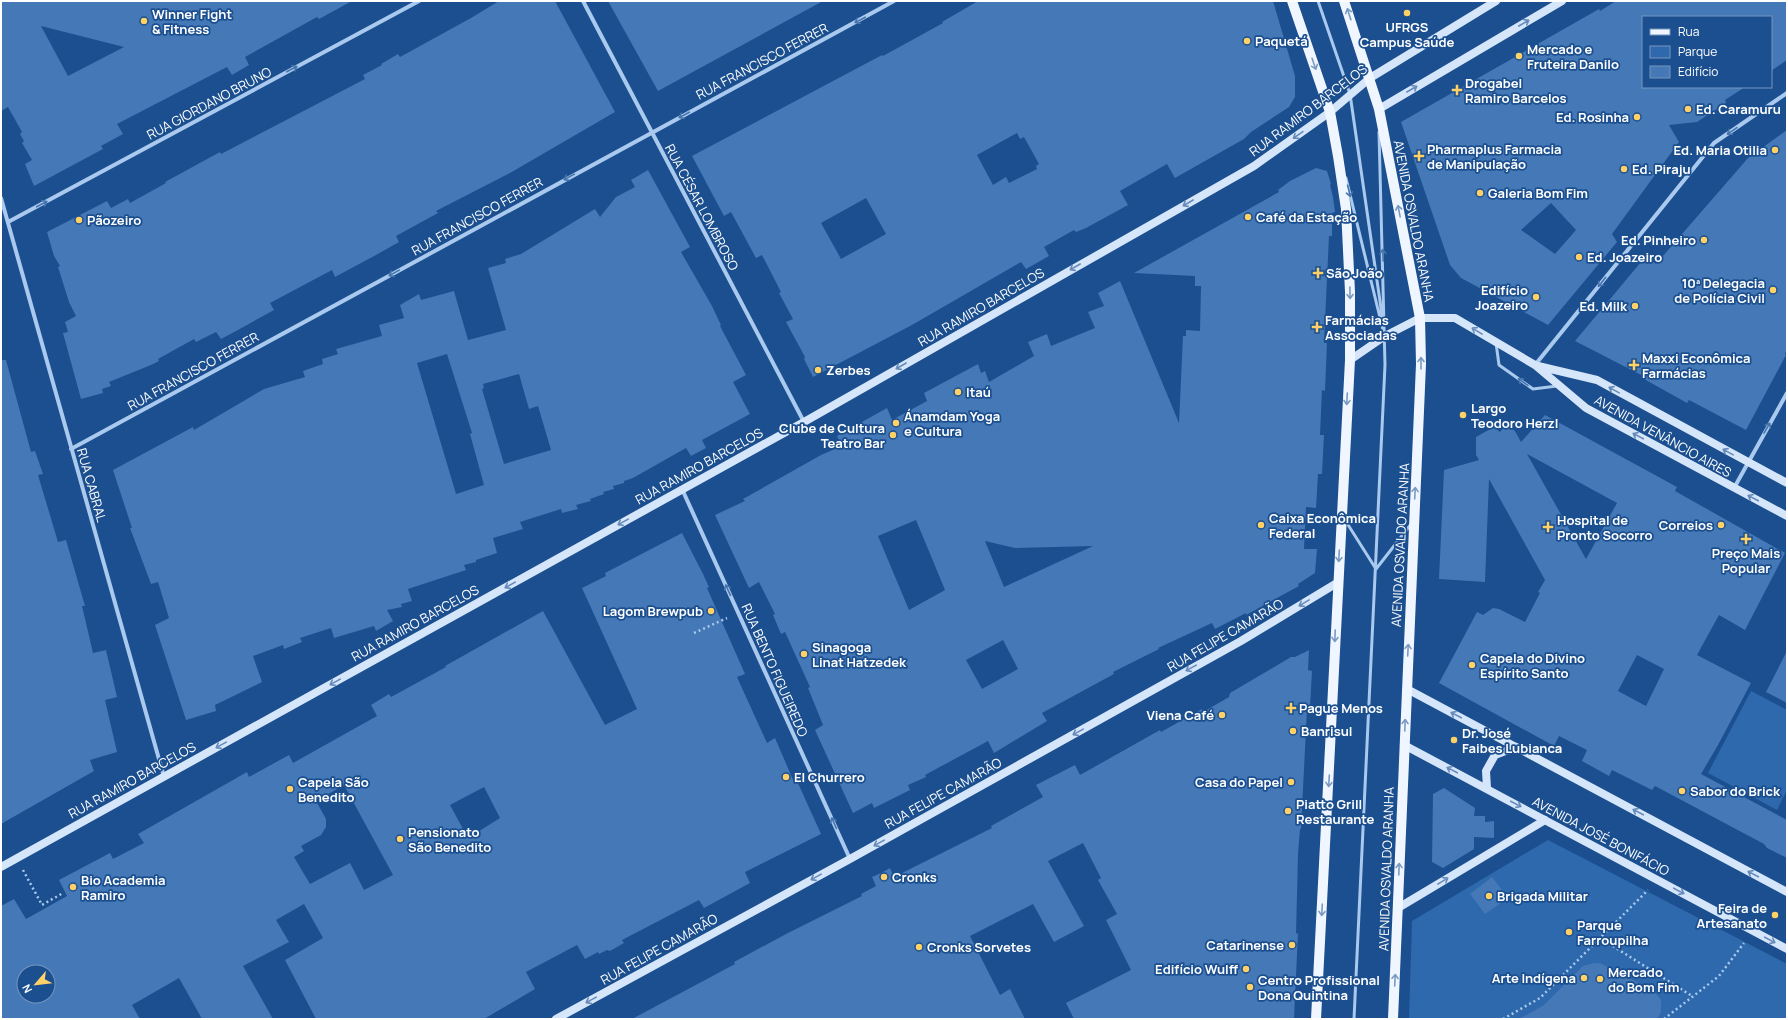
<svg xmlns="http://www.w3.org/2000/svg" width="1788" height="1020" viewBox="0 0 1788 1020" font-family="Manrope,sans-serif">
<rect width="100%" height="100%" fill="#1b4f8f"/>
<path fill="#2e69ad" d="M 1751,691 L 1787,710 L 1787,790 L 1777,810 L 1708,773 Z
M 1548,840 L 1787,964 L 1787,1019 L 1409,1019 L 1412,921 Z"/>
<path fill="#4478b7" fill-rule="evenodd" d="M 1,1 L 352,1 L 319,19 L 317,17 L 245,57 L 249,65 L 232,75 L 227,67 L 117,124 L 123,134 L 101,146 L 103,149 L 34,186 L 25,164 L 32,160 L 22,143 L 24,141 L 20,134 L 22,132 L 8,107 L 1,111 ZM 41,26 L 124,47 L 68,76 Z
M 499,1 L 555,1 L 615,112 L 510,173 L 436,211 L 438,213 L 396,236 L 399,242 L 376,255 L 335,277 L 332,270 L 270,303 L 274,310 L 238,330 L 221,339 L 216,332 L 196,342 L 194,339 L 158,359 L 159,361 L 151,365 L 109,382 L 111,386 L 102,389 L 103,393 L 81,399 L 63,333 L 68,332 L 65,322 L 76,316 L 69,302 L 58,267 L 60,266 L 54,256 L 47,232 L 107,201 L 111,208 L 128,199 L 130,203 L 166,183 L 165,182 L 220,152 L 221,154 L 365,79 L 363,75 L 382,65 L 381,64 L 398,54 L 400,57 L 471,18 Z
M 608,1 L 823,1 L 658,91 Z
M 978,1 L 1273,1 L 1295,76 L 1295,97 L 1289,107 L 1251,132 L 1244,139 L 1175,178 L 1167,164 L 1120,191 L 1128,205 L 1086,228 L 1076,232 L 1074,230 L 1044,247 L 1049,256 L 1026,269 L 1021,262 L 912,325 L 813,377 L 804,359 L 805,357 L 786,322 L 793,319 L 779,293 L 781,292 L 762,255 L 756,258 L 731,212 L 724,216 L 692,156 L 882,55 L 883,56 L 943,23 L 942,22 ZM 1017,133 L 1020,139 L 1024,137 L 1039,164 L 1036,166 L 1037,169 L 1009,183 L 1006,177 L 993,185 L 977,155 ZM 866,198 L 886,234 L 841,259 L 821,223 Z
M 1616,1 L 1787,1 L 1787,60 L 1771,71 L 1771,17 L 1643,17 L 1643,87 L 1745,87 L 1725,100 L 1726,103 L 1697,122 L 1669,125 L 1679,142 L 1612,234 L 1617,242 L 1548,325 L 1461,278 L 1450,265 L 1401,122 L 1599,9 L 1600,11 ZM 1551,203 L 1576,230 L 1555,254 L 1521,230 Z
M 1787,130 L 1787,349 L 1785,354 L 1786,355 L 1746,430 L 1689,400 L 1687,403 L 1644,379 L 1645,377 L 1575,341 L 1646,256 L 1656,264 L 1748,158 Z
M 1316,168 L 1327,171 L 1331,184 L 1330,185 L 1333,197 L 1335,212 L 1332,213 L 1332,236 L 1329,236 L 1324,343 L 1327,343 L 1325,391 L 1322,390 L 1320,435 L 1324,435 L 1322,474 L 1318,474 L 1316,508 L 1306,507 L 1304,549 L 1317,549 L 1315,573 L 1298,584 L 1299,586 L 1246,615 L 1246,613 L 1215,629 L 1212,623 L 1158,648 L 1159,649 L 1113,672 L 1114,674 L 1042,713 L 1047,721 L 994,753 L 988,741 L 925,775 L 926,777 L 908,785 L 910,790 L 874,808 L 872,803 L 853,813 L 815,730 L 823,725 L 808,688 L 810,687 L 785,632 L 781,634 L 773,615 L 775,614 L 759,582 L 749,588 L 715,515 L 745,501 L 743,499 L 821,455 L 842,446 L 837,436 L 887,408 L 892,420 L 927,401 L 924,393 L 978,364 L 981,373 L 985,371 L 989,382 L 1034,356 L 1028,342 L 1047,334 L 1051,346 L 1095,328 L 1088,312 L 1104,306 L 1098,293 L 1120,281 L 1179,423 L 1183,336 L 1186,336 L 1186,330 L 1200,331 L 1201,286 L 1195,286 L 1195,276 L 1134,273 L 1279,192 L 1278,190 L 1290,181 ZM 916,520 L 945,590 L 909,610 L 878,536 ZM 985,541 L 1015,548 L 1093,546 L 1004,587 ZM 1003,640 L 1018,669 L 982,689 L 966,660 Z
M 648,170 L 690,247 L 681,252 L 712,306 L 721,325 L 720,326 L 746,375 L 733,382 L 750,414 L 702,440 L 706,448 L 691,456 L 686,448 L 633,478 L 624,481 L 624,483 L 613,486 L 614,489 L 603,492 L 604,494 L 590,499 L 591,501 L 576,505 L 578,509 L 562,513 L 561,509 L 520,522 L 523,529 L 493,538 L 497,553 L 476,560 L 476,562 L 464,565 L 466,570 L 408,589 L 412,601 L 401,604 L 402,607 L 387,610 L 393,621 L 376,631 L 374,626 L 334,638 L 331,628 L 300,638 L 302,642 L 284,649 L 283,645 L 253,656 L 262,682 L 215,705 L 216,711 L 186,720 L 155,625 L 169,618 L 158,582 L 151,584 L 130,528 L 132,528 L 113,470 L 193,427 L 194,430 L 264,389 L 305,377 L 303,371 L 323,364 L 322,359 L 338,354 L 336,349 L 382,336 L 379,325 L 404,318 L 400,305 L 419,294 L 421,300 L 454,291 L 468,340 L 506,330 L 488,268 L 506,263 L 505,259 L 521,254 L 595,209 L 600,217 L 616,197 L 635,187 L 631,180 ZM 447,354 L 472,433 L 470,434 L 484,485 L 456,494 L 417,363 ZM 519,374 L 529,409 L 538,406 L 551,450 L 504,464 L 482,389 L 484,388 L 483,384 Z
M 1,360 L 6,360 L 31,452 L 35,451 L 43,474 L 38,475 L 58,542 L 66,540 L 85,606 L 82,606 L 93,653 L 106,650 L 117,697 L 105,700 L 117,752 L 90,760 L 94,771 L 1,824 Z
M 1545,415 L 1677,487 L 1675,491 L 1785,553 L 1745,630 L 1719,615 L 1697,655 L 1751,683 L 1718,745 L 1701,774 L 1787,820 L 1787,858 L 1767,848 L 1764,844 L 1655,786 L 1652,790 L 1612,770 L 1609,776 L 1582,761 L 1587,750 L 1559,736 L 1554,746 L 1439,683 L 1477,612 L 1483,615 L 1493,608 L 1499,609 L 1525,622 L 1540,593 L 1538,592 L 1545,580 L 1489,479 L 1485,582 L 1439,579 L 1444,470 L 1479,460 L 1476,455 L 1476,437 L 1494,427 L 1500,432 L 1506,424 L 1515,431 L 1521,442 ZM 1527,454 L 1617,503 L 1586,559 ZM 1637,655 L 1664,669 L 1646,706 L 1618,691 Z
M 682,533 L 703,574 L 709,587 L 707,588 L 745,674 L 737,677 L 767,743 L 775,738 L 794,782 L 797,781 L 821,834 L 745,872 L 750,883 L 704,908 L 699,900 L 622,940 L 624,943 L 610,951 L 607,950 L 599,954 L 598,952 L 585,959 L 577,945 L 526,972 L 535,989 L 484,1019 L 316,1019 L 285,960 L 323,938 L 304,904 L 276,920 L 289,942 L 243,966 L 273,1019 L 202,1019 L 179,978 L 132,1005 L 140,1019 L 1,1019 L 1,906 L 14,899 L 26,919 L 67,896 L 59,880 L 110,853 L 113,859 L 144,843 L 138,834 L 247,772 L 249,777 L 289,755 L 293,763 L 377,716 L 371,705 L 389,694 L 391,697 L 446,667 L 445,666 L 543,611 L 605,725 L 637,709 L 582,588 L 606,576 L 605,573 ZM 344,785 L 393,875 L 364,890 L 350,863 L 310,884 L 294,857 L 304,851 L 301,846 L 321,835 L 326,827 L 326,819 L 316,801 ZM 484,787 L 500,818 L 468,838 L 450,805 ZM 24,972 L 48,972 L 48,996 L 24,996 Z
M 1309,650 L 1308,670 L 1312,671 L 1310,707 L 1307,709 L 1301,829 L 1300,829 L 1298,854 L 1296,934 L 1298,933 L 1294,1019 L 1074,1019 L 1066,1003 L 1131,970 L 1106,920 L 1117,914 L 1098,880 L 1101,878 L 1083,843 L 1048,861 L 1084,926 L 1054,942 L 1033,904 L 970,936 L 1000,995 L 1010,989 L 1025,1019 L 632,1019 L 735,964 L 734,962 L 786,934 L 862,896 L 861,894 L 876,886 L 872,877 L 881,873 L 890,868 L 894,877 L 992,828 L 991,826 L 1043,797 L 1036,785 L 1075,765 L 1080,775 L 1160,730 L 1161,732 L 1202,709 L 1203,712 L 1229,697 L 1230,693 L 1291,657 L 1295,657 Z
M 1787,651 L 1787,703 L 1766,692 Z
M 1444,788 L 1475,808 L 1474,816 L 1485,816 L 1485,822 L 1494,821 L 1494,838 L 1474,837 L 1474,849 L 1443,868 L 1432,862 L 1433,794 Z
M 1492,877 L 1508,898 L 1485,914 L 1470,894 Z
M 1594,963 L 1600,963 L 1654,991 L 1661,1000 L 1661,1012 L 1657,1019 L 1519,1019 L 1544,1005 L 1583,966 Z"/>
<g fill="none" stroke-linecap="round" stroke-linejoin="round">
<path stroke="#a9c9ee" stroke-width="2.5" stroke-dasharray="2 3" stroke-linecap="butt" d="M 1298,519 L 1326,521
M 694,633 L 727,618
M 23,870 L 42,905 L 63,893
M 1600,938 L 1692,996
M 1503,1019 L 1540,998 L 1648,890
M 1664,1019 L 1719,976 L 1744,943"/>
<path stroke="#a9c9ee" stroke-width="3" d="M 1318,1 L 1350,94 L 1383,322
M 1346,178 L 1383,330
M 1496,343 L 1499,365 L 1533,389 L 1557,386
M 1345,520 L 1376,569
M 1376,569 L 1412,523
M 1354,1019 L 1385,365 L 1379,132"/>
<path stroke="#a9c9ee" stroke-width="4" d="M 583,1 L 804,422
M 1,198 L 164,777
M 8,222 L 419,1
M 1535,365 L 1714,143 L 1787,93
M 71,449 L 894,1
M 1734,488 L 1787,393
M 682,489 L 850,859"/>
<path stroke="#d6e6fa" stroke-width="8" d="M 1379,109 L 1562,1
M 1350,360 L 1385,336 L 1420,318 L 1455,318 L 1535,365 L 1586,408 L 1787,516
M 1538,366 L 1597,380 L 1787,483
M 1407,689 L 1787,892
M 1404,745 L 1787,949
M 1487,788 L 1486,771 L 1495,755 L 1516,747
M 1,867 L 804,422 L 1254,166 L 1330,112 L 1370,78 L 1496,1
M 1398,908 L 1545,820
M 556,1019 L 850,859 L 1241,641 L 1337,583"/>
<path stroke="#f0f6ff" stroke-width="10" d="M 1292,1 L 1330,112 L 1338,156 L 1346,209 L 1350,292 L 1350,360 L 1316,1019
M 1344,1 L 1379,109 L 1420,318 L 1421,364 L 1393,1019"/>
</g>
<defs><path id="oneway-shaft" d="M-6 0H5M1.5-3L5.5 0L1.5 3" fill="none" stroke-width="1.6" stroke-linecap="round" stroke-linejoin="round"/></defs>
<g stroke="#7b9ac1">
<use href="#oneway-shaft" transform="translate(1349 14) rotate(-108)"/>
<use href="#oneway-shaft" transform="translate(1314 64) rotate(71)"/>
<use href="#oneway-shaft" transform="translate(1399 211) rotate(-101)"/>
<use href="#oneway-shaft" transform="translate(1350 293) rotate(89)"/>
<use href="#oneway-shaft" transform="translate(1421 363) rotate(-90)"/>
<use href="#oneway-shaft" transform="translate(1347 399) rotate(93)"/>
<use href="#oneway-shaft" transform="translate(1415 493) rotate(-87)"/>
<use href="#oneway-shaft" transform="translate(1339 556) rotate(93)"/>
<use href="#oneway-shaft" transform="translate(1335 636) rotate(92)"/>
<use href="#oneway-shaft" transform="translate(1408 650) rotate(-87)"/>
<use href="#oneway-shaft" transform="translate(1405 725) rotate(-88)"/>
<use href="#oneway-shaft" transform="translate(1329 781) rotate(93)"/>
<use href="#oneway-shaft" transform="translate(1399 869) rotate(-88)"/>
<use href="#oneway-shaft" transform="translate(1322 910) rotate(93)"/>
<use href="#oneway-shaft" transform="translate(1395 980) rotate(-87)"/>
</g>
<g stroke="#4674ac">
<use href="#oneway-shaft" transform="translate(860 20) rotate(152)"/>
<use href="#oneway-shaft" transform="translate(292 69) rotate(-28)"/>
<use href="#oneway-shaft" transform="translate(684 115) rotate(152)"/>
<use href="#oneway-shaft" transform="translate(1732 131) rotate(145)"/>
<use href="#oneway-shaft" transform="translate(569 177) rotate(151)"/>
<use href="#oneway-shaft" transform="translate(1349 191) rotate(76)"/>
<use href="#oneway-shaft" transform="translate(42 204) rotate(-28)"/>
<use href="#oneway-shaft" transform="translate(1383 255) rotate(-92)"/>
<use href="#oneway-shaft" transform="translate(394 273) rotate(151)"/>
<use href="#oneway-shaft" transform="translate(1602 282) rotate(129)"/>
<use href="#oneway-shaft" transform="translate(1523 382) rotate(-145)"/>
<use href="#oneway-shaft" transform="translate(1767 428) rotate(-60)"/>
<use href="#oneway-shaft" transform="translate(728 590) rotate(-115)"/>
<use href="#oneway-shaft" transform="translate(834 823) rotate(-114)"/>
</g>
<g stroke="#668bba">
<use href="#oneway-shaft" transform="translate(1524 23) rotate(-30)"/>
<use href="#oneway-shaft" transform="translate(1412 89) rotate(-30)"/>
<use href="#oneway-shaft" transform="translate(1298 135) rotate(145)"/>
<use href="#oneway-shaft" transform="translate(1188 203) rotate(150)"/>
<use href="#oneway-shaft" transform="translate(1075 267) rotate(150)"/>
<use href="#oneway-shaft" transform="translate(1477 331) rotate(-149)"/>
<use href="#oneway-shaft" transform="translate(901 366) rotate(150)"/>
<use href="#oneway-shaft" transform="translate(1614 390) rotate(-151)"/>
<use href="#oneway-shaft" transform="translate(1638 436) rotate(-152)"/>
<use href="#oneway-shaft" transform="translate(1728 452) rotate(-151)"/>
<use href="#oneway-shaft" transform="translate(1753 498) rotate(-152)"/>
<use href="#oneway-shaft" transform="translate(623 522) rotate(151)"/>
<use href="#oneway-shaft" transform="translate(510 585) rotate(151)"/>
<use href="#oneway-shaft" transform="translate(1304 603) rotate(149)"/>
<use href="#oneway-shaft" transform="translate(1191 668) rotate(151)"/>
<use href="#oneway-shaft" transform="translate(335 682) rotate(151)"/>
<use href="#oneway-shaft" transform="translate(1456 715) rotate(-152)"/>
<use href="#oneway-shaft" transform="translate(1078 732) rotate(151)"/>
<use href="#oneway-shaft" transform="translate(221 745) rotate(151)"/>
<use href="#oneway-shaft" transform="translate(1452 770) rotate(-152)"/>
<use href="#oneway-shaft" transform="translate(1516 804) rotate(28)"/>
<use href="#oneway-shaft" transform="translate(1638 812) rotate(-152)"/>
<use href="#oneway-shaft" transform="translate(879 843) rotate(151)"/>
<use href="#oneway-shaft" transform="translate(1753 874) rotate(-152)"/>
<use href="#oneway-shaft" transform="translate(816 877) rotate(151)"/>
<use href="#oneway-shaft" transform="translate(1443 881) rotate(-31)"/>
<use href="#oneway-shaft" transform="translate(1679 891) rotate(28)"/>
<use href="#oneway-shaft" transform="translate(1770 940) rotate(28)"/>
<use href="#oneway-shaft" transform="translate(591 1000) rotate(151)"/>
</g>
<g fill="#ffd166" stroke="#1b4f8f" stroke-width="1.5">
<circle cx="1407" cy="13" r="4"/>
<circle cx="144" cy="21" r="4"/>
<circle cx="1247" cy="41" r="4"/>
<circle cx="1519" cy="56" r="4"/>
<path d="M1455 84h4v4h4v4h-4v4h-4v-4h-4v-4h4z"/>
<circle cx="1688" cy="109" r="4"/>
<circle cx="1637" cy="117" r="4"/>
<circle cx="1775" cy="150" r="4"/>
<path d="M1417 150h4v4h4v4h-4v4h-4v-4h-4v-4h4z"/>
<circle cx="1624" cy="169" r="4"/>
<circle cx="1480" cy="193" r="4"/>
<circle cx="1248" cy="217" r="4"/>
<circle cx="79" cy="220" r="4"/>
<circle cx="1704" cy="240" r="4"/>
<circle cx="1579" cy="257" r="4"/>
<path d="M1316 267h4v4h4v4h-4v4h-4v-4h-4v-4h4z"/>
<circle cx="1773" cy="290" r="4"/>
<circle cx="1536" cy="297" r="4"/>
<circle cx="1635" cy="306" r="4"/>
<path d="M1315 321h4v4h4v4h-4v4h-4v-4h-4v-4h4z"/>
<path d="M1632 359h4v4h4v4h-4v4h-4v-4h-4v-4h4z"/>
<circle cx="818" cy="370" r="4"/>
<circle cx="958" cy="392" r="4"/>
<circle cx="1463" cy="415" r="4"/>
<circle cx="896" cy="423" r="4"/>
<circle cx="893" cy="435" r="4"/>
<circle cx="1261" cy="525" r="4"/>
<circle cx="1721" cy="525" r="4"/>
<path d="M1546 521h4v4h4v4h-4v4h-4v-4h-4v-4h4z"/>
<path d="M1744 533h4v4h4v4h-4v4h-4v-4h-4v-4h4z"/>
<circle cx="711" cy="611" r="4"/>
<circle cx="804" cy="654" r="4"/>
<circle cx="1472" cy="665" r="4"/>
<path d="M1289 702h4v4h4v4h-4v4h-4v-4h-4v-4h4z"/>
<circle cx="1222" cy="715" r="4"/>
<circle cx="1293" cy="731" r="4"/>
<circle cx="1454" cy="740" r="4"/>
<circle cx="786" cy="777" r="4"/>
<circle cx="1291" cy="782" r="4"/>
<circle cx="290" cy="789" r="4"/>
<circle cx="1682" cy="791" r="4"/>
<circle cx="1288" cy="811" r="4"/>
<circle cx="400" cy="839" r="4"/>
<circle cx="884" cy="877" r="4"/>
<circle cx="73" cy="887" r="4"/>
<circle cx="1489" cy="896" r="4"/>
<circle cx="1775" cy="915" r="4"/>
<circle cx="1569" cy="932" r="4"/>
<circle cx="1292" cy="945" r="4"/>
<circle cx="919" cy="947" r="4"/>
<circle cx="1246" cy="969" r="4"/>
<circle cx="1584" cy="978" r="4"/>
<circle cx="1600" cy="979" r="4"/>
<circle cx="1250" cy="987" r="4"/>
</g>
<g text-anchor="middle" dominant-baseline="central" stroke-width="3.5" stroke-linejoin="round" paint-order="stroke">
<g font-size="13" font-weight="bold" fill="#fff" stroke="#1b4f8f" text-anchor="start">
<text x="152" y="14">Winner Fight<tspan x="152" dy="15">&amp; Fitness</tspan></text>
<text x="1407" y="27" text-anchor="middle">UFRGS<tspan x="1407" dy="15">Campus Saúde</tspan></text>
<text x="1255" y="41">Paquetá</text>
<text x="1527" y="49">Mercado e<tspan x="1527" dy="15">Fruteira Danilo</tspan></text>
<text x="1465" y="83">Drogabel<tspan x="1465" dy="15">Ramiro Barcelos</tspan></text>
<text x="1696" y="109">Ed. Caramuru</text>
<text x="1629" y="117" text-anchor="end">Ed. Rosinha</text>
<text x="1427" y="149">Pharmaplus Farmacia<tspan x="1427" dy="15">de Manipulação</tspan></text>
<text x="1767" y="150" text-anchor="end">Ed. Maria Otilia</text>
<text x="1632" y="169">Ed. Piraju</text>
<text x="1488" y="193">Galeria Bom Fim</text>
<text x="1256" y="217">Café da Estação</text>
<text x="87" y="220">Pãozeiro</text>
<text x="1696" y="240" text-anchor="end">Ed. Pinheiro</text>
<text x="1587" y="257">Ed. Joazeiro</text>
<text x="1326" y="273">São João</text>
<text x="1765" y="283" text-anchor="end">10ª Delegacia<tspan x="1765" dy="15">de Polícia Civil</tspan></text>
<text x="1528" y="290" text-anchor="end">Edifício<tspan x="1528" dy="15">Joazeiro</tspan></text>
<text x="1627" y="306" text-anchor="end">Ed. Milk</text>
<text x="1325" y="320">Farmácias<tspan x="1325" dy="15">Associadas</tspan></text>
<text x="1642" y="358">Maxxi Econômica<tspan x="1642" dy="15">Farmácias</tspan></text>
<text x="826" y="370">Zerbes</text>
<text x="966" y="392">Itaú</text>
<text x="1471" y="408">Largo<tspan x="1471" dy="15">Teodoro Herzl</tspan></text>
<text x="904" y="416">Ánamdam Yoga<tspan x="904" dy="15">e Cultura</tspan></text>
<text x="885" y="428" text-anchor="end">Clube de Cultura<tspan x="885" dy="15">Teatro Bar</tspan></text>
<text x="1269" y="518">Caixa Econômica<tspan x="1269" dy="15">Federal</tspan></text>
<text x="1557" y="520">Hospital de<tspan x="1557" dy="15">Pronto Socorro</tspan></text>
<text x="1713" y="525" text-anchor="end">Correios</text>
<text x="1746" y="553" text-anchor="middle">Preço Mais<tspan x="1746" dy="15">Popular</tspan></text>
<text x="703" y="611" text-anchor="end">Lagom Brewpub</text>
<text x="812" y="647">Sinagoga<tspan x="812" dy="15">Linat Hatzedek</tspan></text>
<text x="1480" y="658">Capela do Divino<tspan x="1480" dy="15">Espírito Santo</tspan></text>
<text x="1299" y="708">Pague Menos</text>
<text x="1214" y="715" text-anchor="end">Viena Café</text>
<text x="1301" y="731">Banrisul</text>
<text x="1462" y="733">Dr. José<tspan x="1462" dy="15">Faibes Lubianca</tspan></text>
<text x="794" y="777">El Churrero</text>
<text x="298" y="782">Capela São<tspan x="298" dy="15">Benedito</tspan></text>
<text x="1283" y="782" text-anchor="end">Casa do Papel</text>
<text x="1690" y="791">Sabor do Brick</text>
<text x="1296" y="804">Piatto Grill<tspan x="1296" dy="15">Restaurante</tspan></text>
<text x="408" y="832">Pensionato<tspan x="408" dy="15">São Benedito</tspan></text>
<text x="892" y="877">Cronks</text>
<text x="81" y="880">Bio Academia<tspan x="81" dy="15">Ramiro</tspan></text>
<text x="1497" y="896">Brigada Militar</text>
<text x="1767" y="908" text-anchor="end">Feira de<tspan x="1767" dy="15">Artesanato</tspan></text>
<text x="1577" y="925">Parque<tspan x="1577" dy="15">Farroupilha</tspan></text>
<text x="1284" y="945" text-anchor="end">Catarinense</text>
<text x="927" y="947">Cronks Sorvetes</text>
<text x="1238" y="969" text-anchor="end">Edifício Wulff</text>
<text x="1608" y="972">Mercado<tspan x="1608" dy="15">do Bom Fim</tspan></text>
<text x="1576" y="978" text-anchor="end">Arte Indígena</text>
<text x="1258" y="980">Centro Profissional<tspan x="1258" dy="15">Dona Quintina</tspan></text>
</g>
<g font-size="13" fill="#fff" stroke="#1b4f8f">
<text transform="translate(762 61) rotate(-28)">RUA FRANCISCO FERRER</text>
<text transform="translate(209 103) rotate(-28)">RUA GIORDANO BRUNO</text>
<text transform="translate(1308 110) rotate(-37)">RUA RAMIRO BARCELOS</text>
<text transform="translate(702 207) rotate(62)">RUA CÉSAR LOMBROSO</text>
<text transform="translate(477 216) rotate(-29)">RUA FRANCISCO FERRER</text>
<text transform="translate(1414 221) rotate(79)">AVENIDA OSVALDO ARANHA</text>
<text transform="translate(981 307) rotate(-30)">RUA RAMIRO BARCELOS</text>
<text transform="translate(193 371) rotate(-29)">RUA FRANCISCO FERRER</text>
<text transform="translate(1663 436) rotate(29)">AVENIDA VENÂNCIO AIRES</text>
<text transform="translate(699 466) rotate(-29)">RUA RAMIRO BARCELOS</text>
<text transform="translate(92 485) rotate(74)">RUA CABRAL</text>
<text transform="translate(1400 545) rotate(-87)">AVENIDA OSVALDO ARANHA</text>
<text transform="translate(415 623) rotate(-29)">RUA RAMIRO BARCELOS</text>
<text transform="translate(1225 635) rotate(-30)">RUA FELIPE CAMARÃO</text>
<text transform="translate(775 670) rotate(66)">RUA BENTO FIGUEIREDO</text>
<text transform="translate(132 780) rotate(-29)">RUA RAMIRO BARCELOS</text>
<text transform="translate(943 793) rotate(-29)">RUA FELIPE CAMARÃO</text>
<text transform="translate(1601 836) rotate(28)">AVENIDA JOSÉ BONIFÁCIO</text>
<text transform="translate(1386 869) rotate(-88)">AVENIDA OSVALDO ARANHA</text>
<text transform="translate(659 949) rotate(-29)">RUA FELIPE CAMARÃO</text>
</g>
</g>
<rect width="1788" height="1020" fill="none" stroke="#ffffff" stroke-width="4"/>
<rect x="1642" y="16" width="130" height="72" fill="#1b4f8f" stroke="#7695bc"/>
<rect x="1650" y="29" width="20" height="6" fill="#f0f6ff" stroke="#7695bc"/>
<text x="1678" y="36" font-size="12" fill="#ffffff">Rua</text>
<rect x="1650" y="46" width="20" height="12" fill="#2e69ad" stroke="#7695bc"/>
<text x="1678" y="56" font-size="12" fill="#ffffff">Parque</text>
<rect x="1650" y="66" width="20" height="12" fill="#4478b7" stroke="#7695bc"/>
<text x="1678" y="76" font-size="12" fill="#ffffff">Edifício</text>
<g transform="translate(36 984) rotate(242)"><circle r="19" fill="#1b4f8f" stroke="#7695bc"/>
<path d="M0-3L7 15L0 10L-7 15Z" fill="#ffd166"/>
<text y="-6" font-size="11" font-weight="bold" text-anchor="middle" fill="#ffffff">N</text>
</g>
</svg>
